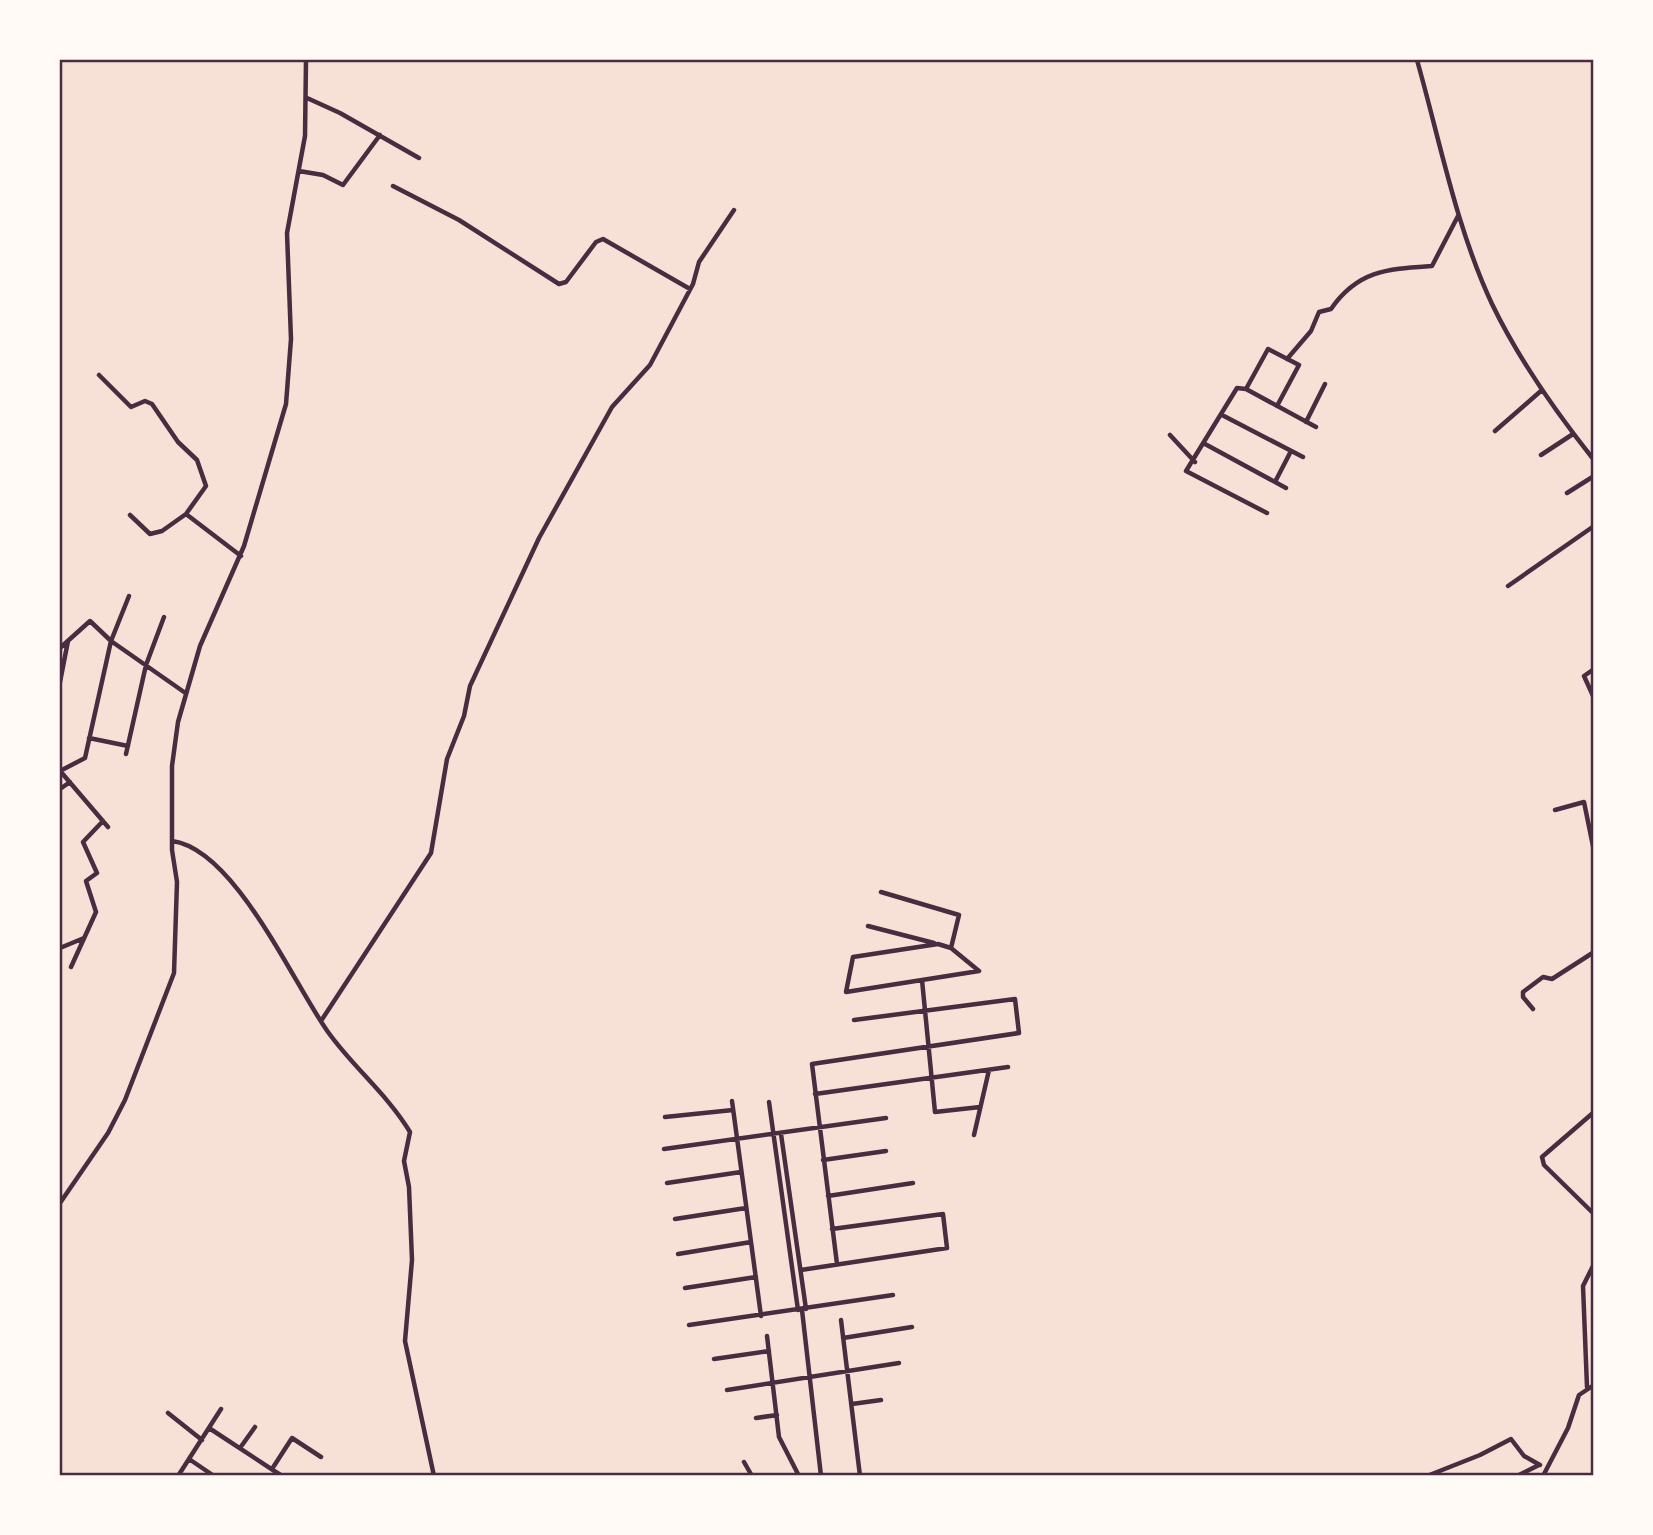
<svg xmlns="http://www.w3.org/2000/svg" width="1653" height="1535" viewBox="0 0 1653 1535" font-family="Rubik,sans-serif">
<rect width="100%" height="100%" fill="#f7e1d7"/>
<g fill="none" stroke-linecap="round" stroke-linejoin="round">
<path stroke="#4a2c40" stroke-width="4.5" d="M 1417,60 C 1440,141 1456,227 1492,304 C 1519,360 1555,411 1594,460
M 307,98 L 340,113 L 419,158
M 299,171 L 323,175 L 343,185 L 380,135
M 393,186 L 459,220 L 559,284 L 566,282 L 596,242 L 603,239 L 690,289
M 1287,359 L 1311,331 L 1319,312 L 1331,309 C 1358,270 1388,269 1432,266 L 1458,216
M 99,375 L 131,407 L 145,401 L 152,404 L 178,442 L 197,460 L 206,486 L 186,514
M 1246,389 L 1268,349 L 1299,365 L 1277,406
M 1222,415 L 1303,457
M 1306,422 L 1325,384
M 1495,431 L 1542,390
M 1170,435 L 1195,462
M 1205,444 L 1286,488
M 1541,455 L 1573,434
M 1275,482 L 1291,451
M 1567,493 L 1594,476
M 1267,513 L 1186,471 L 1237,388 L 1246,389 L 1316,427
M 130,515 L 150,534 L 162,531 L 186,514 L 241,556
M 1508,586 L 1594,526
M 60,648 L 90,621 L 111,641 L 184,692
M 1594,669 L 1584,676 L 1594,698
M 60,682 L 68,641
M 89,738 L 128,746
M 126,754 L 146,665 L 164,617
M 60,771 L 85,758 L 111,641 L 129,596
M 61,772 L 108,827
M 60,789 L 70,782
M 1555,810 L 1584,802 L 1594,851
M 172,841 C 235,849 293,983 328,1032 C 353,1067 387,1094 410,1132 L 404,1161 L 409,1187 L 412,1260 L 405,1341 L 434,1476
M 881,892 L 959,915 L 951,948 L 979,971 L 846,992 L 853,957 L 938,944 L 951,948
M 868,926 L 934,943
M 60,948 L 84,938
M 71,967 L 96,912 L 86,881 L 97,873 L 83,842 L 103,821
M 922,980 L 935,1112 L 980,1107
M 1533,1009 L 1523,997 L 1523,992 L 1543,977 L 1552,979 L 1594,952
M 321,1021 L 431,853 L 447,759 L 464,716 L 470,686 L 539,538 L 612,407 L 650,365 L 693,284 L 699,262 L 734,210
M 815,1094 L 1008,1067
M 732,1101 L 761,1316
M 769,1102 L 798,1310
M 1594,1112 L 1542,1157 L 1544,1165 L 1594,1214
M 665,1117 L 733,1110
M 781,1134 L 806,1309
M 974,1135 L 989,1070
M 664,1149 L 886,1118
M 823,1160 L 886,1151
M 667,1183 L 741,1172
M 828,1196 L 913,1183
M 60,1203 L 108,1133 L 125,1100 L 174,973 L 177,882 L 172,850 L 172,766 L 178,722 L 200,646 L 244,546 L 286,404 L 291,339 L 287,233 L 305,136 L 306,60
M 675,1219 L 746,1208
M 678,1254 L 751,1242
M 837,1264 L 812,1064 L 1019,1033 L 1015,999 L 854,1020
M 801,1270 L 947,1248 L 943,1214 L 832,1229
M 685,1288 L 756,1277
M 802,1310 L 821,1476
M 841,1320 L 860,1476
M 689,1325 L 893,1295
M 767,1336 L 779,1437 L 799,1476
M 843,1338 L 912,1327
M 714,1359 L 769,1351
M 1587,1387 L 1583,1286 L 1594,1264
M 727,1390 L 899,1363
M 852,1404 L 881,1400
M 168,1413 L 202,1440
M 756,1418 L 777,1415
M 209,1428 L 282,1476
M 240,1448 L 255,1427
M 189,1459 L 214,1476
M 744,1462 L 752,1476
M 272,1469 L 292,1438 L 321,1457
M 178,1476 L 221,1409
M 1427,1476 L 1480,1455 L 1511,1439 L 1524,1456 L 1540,1465
M 1517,1476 L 1539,1465
M 1543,1476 L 1568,1428 L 1579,1395 L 1594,1385"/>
</g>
<rect width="1653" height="1535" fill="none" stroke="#fffaf5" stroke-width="122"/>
<rect x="61" y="61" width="1531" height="1413" fill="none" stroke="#4a2c40" stroke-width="2.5"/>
</svg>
